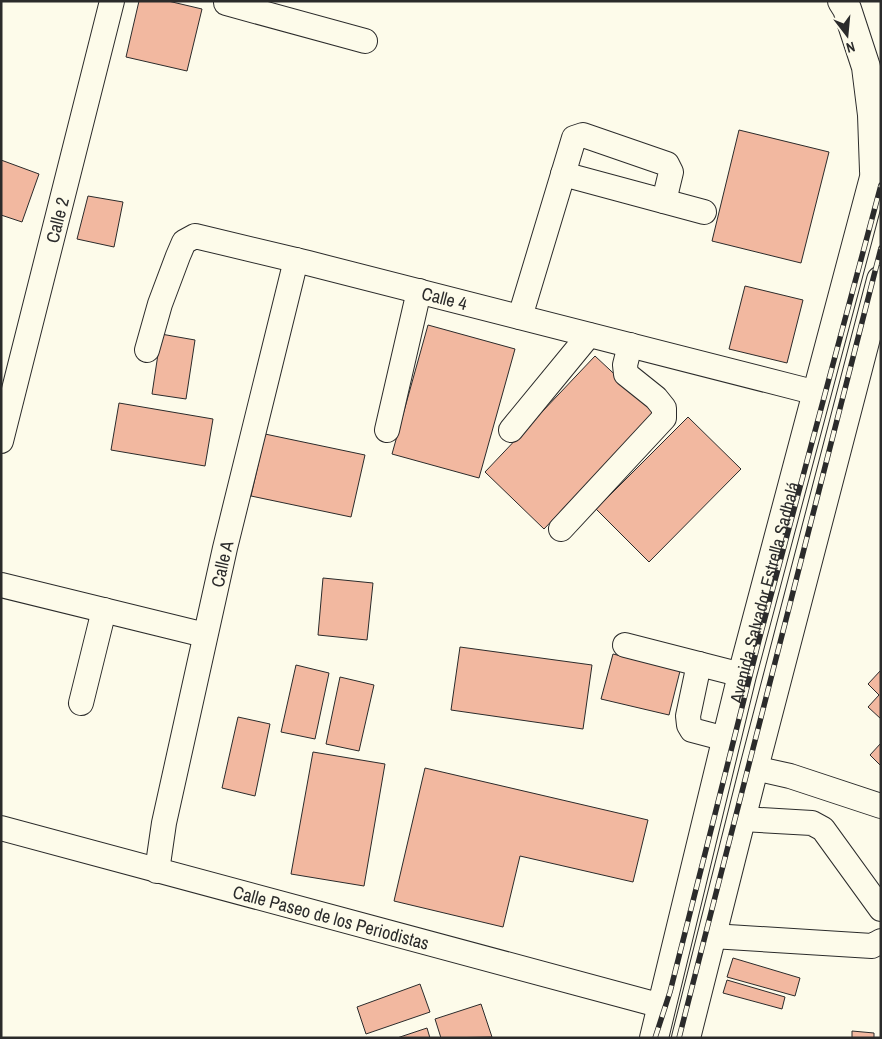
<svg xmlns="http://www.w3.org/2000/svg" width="882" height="1039" viewBox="0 0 882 1039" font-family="'Archivo Narrow',sans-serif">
<rect width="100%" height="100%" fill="#fdfbea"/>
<path fill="#f2b8a0" stroke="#2b2b2b" d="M 139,1 L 168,1 L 202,9 L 187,71 L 126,57 Z
M 739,130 L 829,152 L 801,263 L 712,241 Z
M 1,160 L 39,174 L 22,222 L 1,215 Z
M 88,196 L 123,202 L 114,247 L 77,239 Z
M 745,286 L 803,300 L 787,363 L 729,349 Z
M 428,325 L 515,349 L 479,478 L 392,454 Z
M 161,334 L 195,340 L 186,399 L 152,394 Z
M 595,356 L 655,412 L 544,529 L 485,472 Z
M 119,403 L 213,419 L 205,466 L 111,450 Z
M 688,417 L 741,469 L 649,562 L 596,509 Z
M 265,434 L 365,455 L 351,517 L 251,496 Z
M 323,578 L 373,583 L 367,640 L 318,635 Z
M 460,647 L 592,665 L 583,729 L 451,710 Z
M 613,654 L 680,671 L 669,715 L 601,699 Z
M 296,665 L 329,673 L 315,739 L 281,732 Z
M 881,670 L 881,719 L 868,707 L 879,695 L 868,684 Z
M 340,677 L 374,685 L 359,751 L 326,744 Z
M 238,717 L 270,724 L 255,796 L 222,788 Z
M 881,743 L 881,766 L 870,755 Z
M 313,752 L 385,764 L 364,886 L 291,874 Z
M 425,768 L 648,820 L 633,882 L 520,856 L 503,927 L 394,901 Z
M 733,958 L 800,978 L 795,996 L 727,977 Z
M 727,980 L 785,997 L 782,1009 L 723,993 Z
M 420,984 L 430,1012 L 366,1034 L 357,1007 Z
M 481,1004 L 492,1037 L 441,1038 L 435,1019 Z
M 427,1028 L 430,1038 L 397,1038 Z
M 852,1031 L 874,1033 L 874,1038 L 852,1038 Z"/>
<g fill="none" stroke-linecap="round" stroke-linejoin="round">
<defs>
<g id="minor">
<path d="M 226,1 L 226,3 L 365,41"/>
<path d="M 563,174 L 704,212"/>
<path d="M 520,317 L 574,138 L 583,135 L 667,164 L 671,172 L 664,201"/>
<path id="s1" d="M 147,350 L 160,304 L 178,256 L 184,242 L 195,236 L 308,263 L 817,393"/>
<path d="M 387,430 L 419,291"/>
<path d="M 511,430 L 589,335"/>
<path id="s2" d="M 1,441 L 112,1"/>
<path d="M 561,529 L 664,418 L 664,408 L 656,398 L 626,374 L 625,365 L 630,345"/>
<path d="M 1,585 L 205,635"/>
<path d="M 625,645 L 742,675"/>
<path d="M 699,664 L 688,716 L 689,725 L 692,730 L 726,739"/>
<path d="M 81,703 L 104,610"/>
<path d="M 754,768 L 790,776 L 881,806"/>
<path d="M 742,819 L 812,823 L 823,829 L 881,909"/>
<path id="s3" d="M 1,828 L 662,1006"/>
<path id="s4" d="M 157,871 L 164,823 L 225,548 L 296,260"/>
<path d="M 712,936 L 872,946 L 881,941"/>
</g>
<g id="major">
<path d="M 842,1 L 847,9 L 866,67 L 872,115 L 874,171"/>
<path id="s5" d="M 654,1038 L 742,675 L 881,151"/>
<path d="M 686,1038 L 754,768 L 881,280"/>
</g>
</defs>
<use href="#minor" stroke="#2b2b2b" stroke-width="26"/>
<use href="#major" stroke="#2b2b2b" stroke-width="30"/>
<use href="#minor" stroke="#fdfbea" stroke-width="24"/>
<use href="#major" stroke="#fdfbea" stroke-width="28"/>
<defs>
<path id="rail" d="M 655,1038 L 670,992 L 759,640 L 881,185
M 679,1038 L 881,248"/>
</defs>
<use href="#rail" stroke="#2b2b2b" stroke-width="5.5"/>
<use href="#rail" stroke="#fdfbea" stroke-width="4" stroke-dasharray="11" stroke-linecap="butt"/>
</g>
<g text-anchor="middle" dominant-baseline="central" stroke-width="4" stroke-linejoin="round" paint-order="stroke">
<g font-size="18" fill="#2b2b2b" stroke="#fdfbea">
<text stroke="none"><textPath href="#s2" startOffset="228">Calle 2</textPath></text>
<text stroke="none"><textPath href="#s1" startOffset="384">Calle 4</textPath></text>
<text stroke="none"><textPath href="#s4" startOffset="314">Calle A</textPath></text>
<text stroke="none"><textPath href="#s5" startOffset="459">Avenida Salvador Estrella Sadhalá</textPath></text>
<text stroke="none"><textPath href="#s3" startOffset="342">Calle Paseo de los Periodistas</textPath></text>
</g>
</g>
<rect width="882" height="1039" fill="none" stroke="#2b2b2b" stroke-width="5"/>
<g transform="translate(847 35) rotate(164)" stroke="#fdfbea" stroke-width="4" paint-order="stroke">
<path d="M0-4L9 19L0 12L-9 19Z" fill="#2b2b2b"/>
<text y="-8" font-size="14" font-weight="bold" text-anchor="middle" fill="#2b2b2b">N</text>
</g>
</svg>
